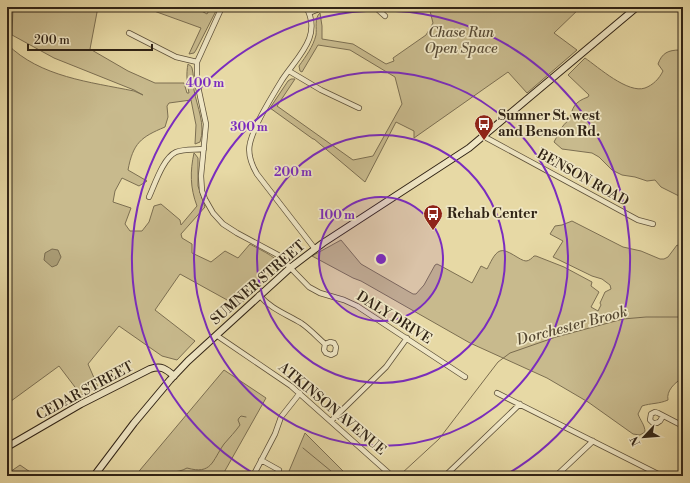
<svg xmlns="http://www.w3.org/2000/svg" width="690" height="483" viewBox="0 0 690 483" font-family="'Libre Bodoni',serif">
<rect width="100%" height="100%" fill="#e7d9a5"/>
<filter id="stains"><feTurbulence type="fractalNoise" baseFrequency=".005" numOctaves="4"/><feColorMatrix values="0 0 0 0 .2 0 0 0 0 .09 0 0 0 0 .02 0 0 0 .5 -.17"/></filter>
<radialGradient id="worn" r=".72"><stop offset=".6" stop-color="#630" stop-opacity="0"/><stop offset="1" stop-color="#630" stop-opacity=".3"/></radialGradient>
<path fill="#c8ba8d" stroke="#7c6f52" d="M 13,7 L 98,7 L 90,49 L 128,71 L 155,83 L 184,83 L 187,93 L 189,93 C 187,83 186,74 188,64 C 190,66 191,65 192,68 C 194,74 193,84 194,90 C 197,107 206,125 200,142 L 195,144 L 196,125 L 191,100 L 169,103 L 167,106 L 168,117 L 165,127 C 141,137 133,143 128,170 L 147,181 L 139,186 L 122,178 L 115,191 L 113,202 L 131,208 L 125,224 L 130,231 L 142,231 L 149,222 L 154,206 L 161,204 L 180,220 L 181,225 L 197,206 C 190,188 190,171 194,153 L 195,154 L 198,158 L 198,186 L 205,207 L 181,234 L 182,238 L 192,244 L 192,253 L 211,262 L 225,251 L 238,258 L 250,244 C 258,249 280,258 281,267 L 238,306 L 180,274 L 155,310 L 195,341 L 177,360 L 162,356 L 119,326 L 88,364 L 98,387 L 81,395 L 59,366 L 7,404 L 7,44 C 40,77 90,82 134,91 L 143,95 L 134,90 L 54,58 L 12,35 Z
M 143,7 L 194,7 L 207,14 L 211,7 L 218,7 L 196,50 L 194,53 L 189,54 L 201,28 Z
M 429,7 L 581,7 L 554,33 L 577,50 L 527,93 L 508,72 L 414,138 L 414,131 L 396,122 L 365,182 L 314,139 L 313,139 L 270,108 L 288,81 L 291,79 L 295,79 L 277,106 L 353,160 L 373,156 L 402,104 L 395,77 L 350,50 L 318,45 L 302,72 L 300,71 L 299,66 C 306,56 313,47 316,35 C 317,28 314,18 320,13 L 322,26 L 322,39 L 353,44 L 386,64 L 394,61 L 393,58 L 426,35 L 433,23 Z
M 683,47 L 683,198 L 661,187 L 655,180 L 647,181 L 635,177 L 622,175 L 612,170 L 599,157 L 592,153 L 562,149 L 554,142 C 559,133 561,126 569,120 C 573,107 574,102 588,97 L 589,95 L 568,75 L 585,58 C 598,67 628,94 645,88 C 653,85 659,79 663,71 L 658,64 C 662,53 668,50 680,50 Z
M 572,221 L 623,247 L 641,251 L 660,259 L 664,259 L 668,257 L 677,245 L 683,248 L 683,378 C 675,382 666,391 668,400 C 659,404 651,403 642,406 L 638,414 C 640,420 645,425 645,432 L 640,435 L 633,434 L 588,402 L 547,378 L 470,343 L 361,281 L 353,278 L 312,256 L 341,240 L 361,264 L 413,294 L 416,294 L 424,285 L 435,265 L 437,264 L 441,266 L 472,283 L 481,266 L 487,269 C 490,264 494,253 500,251 C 507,248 520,261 526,261 C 529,261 532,258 534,256 L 536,256 L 564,267 L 592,282 L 591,286 L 599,292 L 591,307 L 598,311 L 601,305 L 600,303 L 605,292 L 611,289 L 610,285 L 602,279 L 592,276 L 553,257 L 563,241 L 550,234 L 555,226 L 562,225 Z
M 224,370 L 266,398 L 222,476 L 135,476 Z
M 305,433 L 348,476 L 287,476 Z
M 20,465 L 36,476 L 7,476 L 7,474 Z"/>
<path fill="#a99b74" stroke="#796b4e" d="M 52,249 L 58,250 L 61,257 L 57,265 L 52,267 L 44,260 L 45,253 Z"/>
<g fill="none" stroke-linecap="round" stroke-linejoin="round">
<path stroke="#796b4e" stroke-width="1" d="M 303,448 L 337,476
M 401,474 L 439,439 L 498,362 L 510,353 L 556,337 L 623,319 L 646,317 L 683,317
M 154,476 C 164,471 177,474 187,468 C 212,475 212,461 224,444 C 230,437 235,432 240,425 L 238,420 L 239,418 L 241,416 L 246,417"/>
<defs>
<path id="street" d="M 222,7 L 197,62 L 197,82 L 206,124 L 201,176 L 202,191 L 205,199 L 213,213 L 223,224 L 237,233 L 278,255 L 309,287 L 320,293 L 344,300 L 357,306 L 465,377
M 306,7 C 323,36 297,57 282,80 C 274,93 266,106 259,120 C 249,141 244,152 257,174 L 315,249
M 375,7 L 385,16
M 309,13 L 324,7
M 129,33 L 176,57 L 197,62
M 289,71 L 321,90 L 359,108
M 483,136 L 638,220 L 653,224
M 149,197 C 155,184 163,158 176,152 C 184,149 195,150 204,149
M 259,295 C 271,309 286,314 301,323 C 310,329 317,337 325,344 L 324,350 L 326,353 L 331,355 L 335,353 L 336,347 L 334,343 L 330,342 L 325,344
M 216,335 L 291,386 L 392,476
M 497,393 L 662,476
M 663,416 L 660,421 L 657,423 L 653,423 L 650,420 L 651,414 L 655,412 L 658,413 L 683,426
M 331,421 L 386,367 L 407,338
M 261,460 L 279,470
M 253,476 L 275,434 L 281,417 L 300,393
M 445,476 L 520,404
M 556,476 L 593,441"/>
<path id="secondary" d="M 7,447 L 81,404 L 150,369 C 161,365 166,369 174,376
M 94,476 L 134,423 L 170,380 L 188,361 L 290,268 L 323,243 L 469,148 L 637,7"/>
</defs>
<use href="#street" stroke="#5e513a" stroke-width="6"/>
<use href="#secondary" stroke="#312416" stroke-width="8"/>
<use href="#street" stroke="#efe6c4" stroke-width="4.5"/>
<use href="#secondary" stroke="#efe6c4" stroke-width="6"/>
</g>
<circle cx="381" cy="259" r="62" fill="#7b2cbf" fill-opacity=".12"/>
<g fill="none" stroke="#7b2cbf" stroke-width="2">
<circle cx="381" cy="259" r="62"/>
<circle cx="381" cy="259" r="124"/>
<circle cx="381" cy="259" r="187"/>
<path d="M258 476A249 249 0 1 1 504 476"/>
</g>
<defs>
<symbol id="bus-pin" viewBox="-11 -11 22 30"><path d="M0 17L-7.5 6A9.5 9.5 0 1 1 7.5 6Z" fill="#8f2418" stroke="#efe6c4"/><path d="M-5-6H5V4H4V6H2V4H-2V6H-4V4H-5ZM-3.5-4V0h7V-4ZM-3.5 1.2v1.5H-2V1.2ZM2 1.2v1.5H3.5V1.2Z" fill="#fff"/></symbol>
</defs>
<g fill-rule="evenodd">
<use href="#bus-pin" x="473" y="113" width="22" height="30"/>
<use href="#bus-pin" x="422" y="203" width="22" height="30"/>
</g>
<g text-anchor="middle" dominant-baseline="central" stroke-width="3.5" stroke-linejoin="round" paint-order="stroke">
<g font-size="14" font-style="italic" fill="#574a34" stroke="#efe6c4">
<text x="461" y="33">Chase Run<tspan x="461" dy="16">Open Space</tspan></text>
</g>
<g font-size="14" font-weight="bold" fill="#312416" stroke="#efe6c4" text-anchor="start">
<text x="498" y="116">Sumner St. west<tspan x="498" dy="16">and Benson Rd.</tspan></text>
<text x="447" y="214">Rehab Center</text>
</g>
<g font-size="14" fill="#312416" stroke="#efe6c4">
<text transform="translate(583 178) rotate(29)">BENSON ROAD</text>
<text transform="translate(258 283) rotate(-41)">SUMNER STREET</text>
<text transform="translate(394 318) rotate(32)">DALY DRIVE</text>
<text transform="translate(85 391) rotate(-28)">CEDAR STREET</text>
<text transform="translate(332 409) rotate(40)">ATKINSON AVENUE</text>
</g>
<g font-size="15" font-style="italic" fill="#554832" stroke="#efe6c4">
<text transform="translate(572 326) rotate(-15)">Dorchester Brook</text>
</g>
</g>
<circle cx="381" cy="259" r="6" fill="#7b2cbf" stroke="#efe6c4" stroke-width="2"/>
<g font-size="12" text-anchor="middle" font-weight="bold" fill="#7b2cbf" stroke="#efe6c4" stroke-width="3.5" stroke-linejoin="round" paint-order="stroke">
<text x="205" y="87">400 m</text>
<text x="249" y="131">300 m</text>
<text x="293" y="176">200 m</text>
<text x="337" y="219">100 m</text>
</g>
<rect width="690" height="483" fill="none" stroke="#e7d9a5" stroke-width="24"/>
<rect x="8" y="8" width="674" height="467" fill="none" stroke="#312416" stroke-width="2"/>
<rect x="12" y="12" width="666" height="459" fill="none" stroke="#312416"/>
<g transform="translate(644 437) rotate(244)" stroke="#efe6c4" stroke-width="3" paint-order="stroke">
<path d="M0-3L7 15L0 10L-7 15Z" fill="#312416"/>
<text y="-6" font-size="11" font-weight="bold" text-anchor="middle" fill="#312416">N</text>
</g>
<path d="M28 44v6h124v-6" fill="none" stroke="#312416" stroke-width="2"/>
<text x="34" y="44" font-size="12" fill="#312416" stroke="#efe6c4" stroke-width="3" paint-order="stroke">200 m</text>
<rect width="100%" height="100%" filter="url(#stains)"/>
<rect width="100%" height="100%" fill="url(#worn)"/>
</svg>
